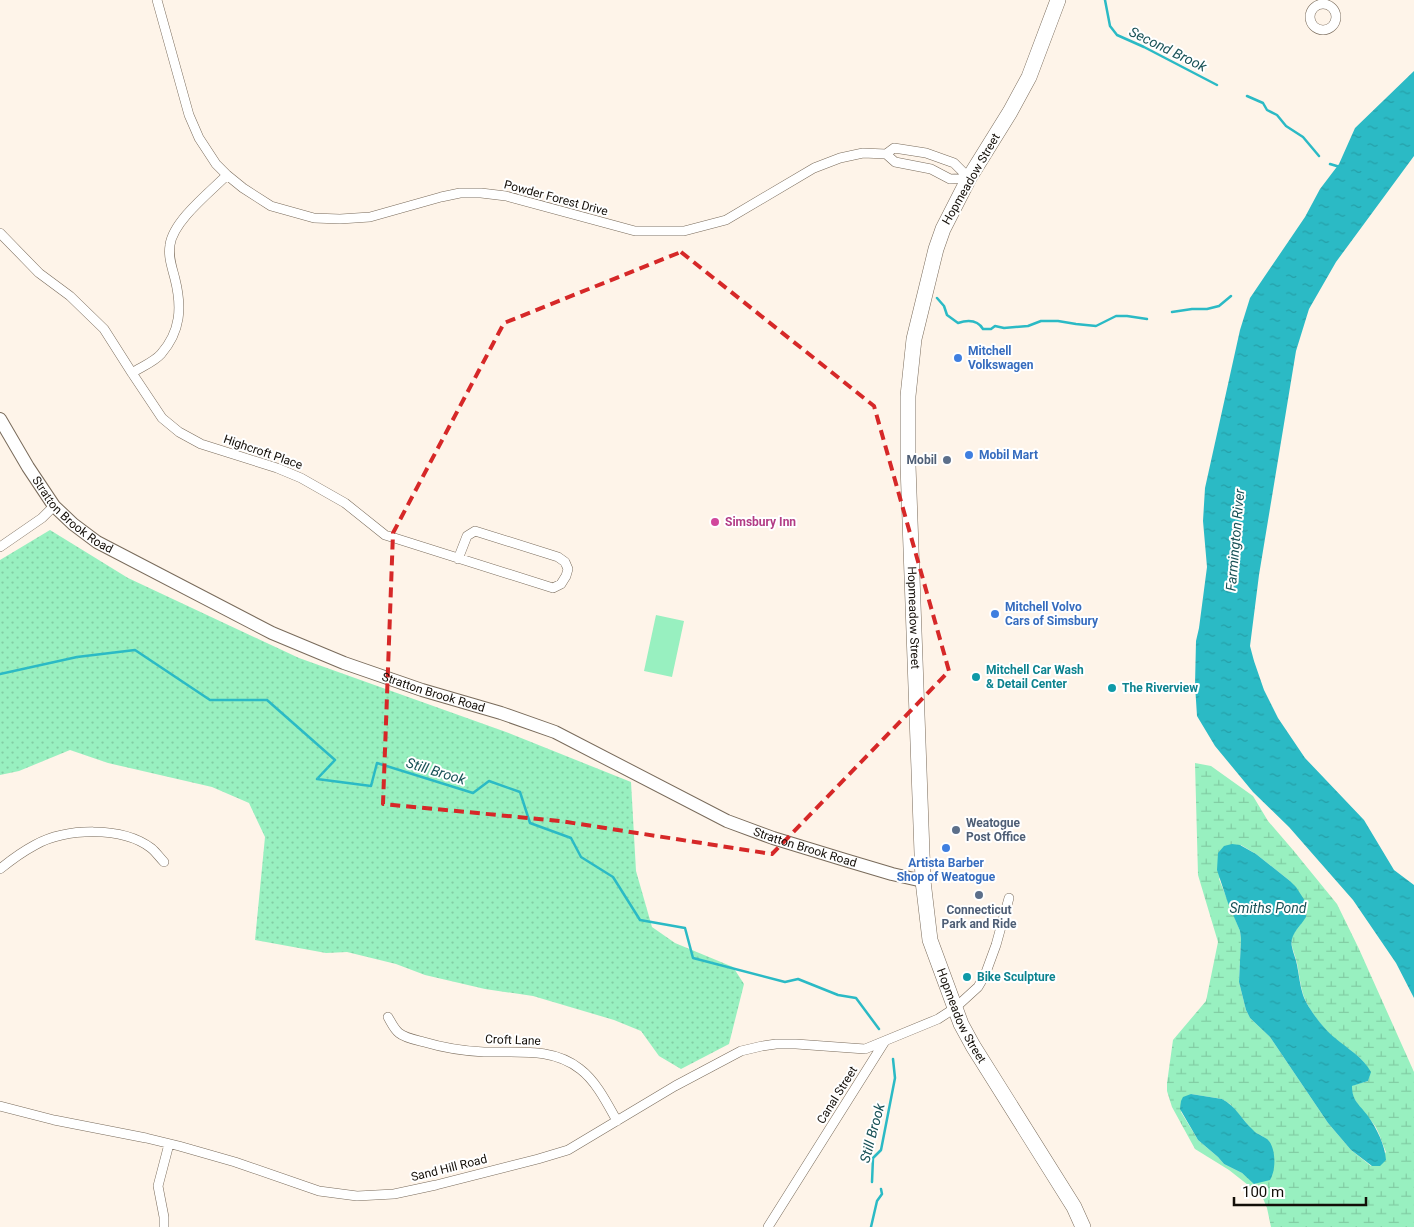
<svg xmlns="http://www.w3.org/2000/svg" width="1414" height="1227" viewBox="0 0 1414 1227" font-family="Roboto,sans-serif">
<defs>
<pattern id="wetland-marsh" width="20" height="14" patternUnits="userSpaceOnUse" patternTransform="scale(1.25)"><rect width="20" height="14" fill="#98f0c0"/><path d="M1 5h8M5 5V1M11 12h8M15 12V8" fill="none" stroke="#82cda4"/></pattern>
<pattern id="park-dots" width="8" height="8" patternUnits="userSpaceOnUse" patternTransform="scale(1.25)"><rect width="8" height="8" fill="#98f0c0"/><path d="M2 2h.1M6 6h.1" fill="none" stroke="#82cda4" stroke-width="1.8" stroke-linecap="round"/></pattern>
<pattern id="water-ripples" width="26" height="14" patternUnits="userSpaceOnUse" patternTransform="scale(1.25)"><rect width="26" height="14" fill="#2bbac5"/><path d="M2 4q2-2 4 0t4 0M15 11q2-2 4 0t4 0" fill="none" stroke="#259fa8"/></pattern>
</defs>
<rect width="100%" height="100%" fill="#fef4e9"/>
<path fill="#98f0c0" d="M 656,615 L 684,621 L 672,677 L 644,671 Z"/>
<path fill="url(#wetland-marsh)" fill-rule="evenodd" d="M 1195,763 L 1211,766 L 1253,796 L 1268,821 L 1293,850 L 1337,904 L 1359,949 L 1414,1072 L 1414,1227 L 1271,1227 L 1267,1208 L 1262,1196 L 1229,1170 L 1195,1149 L 1172,1107 L 1167,1091 L 1167,1083 L 1173,1040 L 1206,1001 L 1218,942 L 1198,875 ZM 1241,845 L 1256,854 L 1290,881 L 1301,924 C 1286,941 1292,943 1297,963 C 1299,973 1300,984 1303,994 C 1307,1008 1323,1028 1334,1038 C 1347,1049 1363,1056 1370,1072 L 1368,1081 L 1351,1086 C 1352,1103 1366,1112 1375,1126 C 1380,1134 1382,1143 1386,1152 L 1371,1166 L 1351,1150 L 1328,1123 L 1270,1037 L 1250,1018 L 1246,1010 L 1239,982 L 1241,939 L 1240,931 L 1219,879 ZM 1191,1094 L 1222,1099 L 1230,1104 L 1254,1132 L 1262,1136 L 1269,1141 L 1274,1159 L 1272,1176 L 1255,1184 L 1242,1173 L 1224,1164 L 1218,1157 L 1198,1140 L 1181,1112 Z"/>
<path fill="url(#park-dots)" d="M 50,530 L 128,578 L 299,658 L 506,732 L 631,782 L 636,871 L 652,927 L 675,943 L 733,967 L 744,984 L 729,1044 L 681,1069 L 659,1056 L 641,1031 L 614,1020 L 533,996 L 485,989 L 425,975 L 396,964 L 347,952 L 326,953 L 255,940 L 265,837 L 249,803 L 212,787 L 108,763 L 70,750 L 19,771 L 0,775 L 0,560 Z"/>
<path fill="url(#water-ripples)" d="M 1414,71 L 1414,156 L 1336,262 L 1309,309 L 1296,351 L 1259,575 L 1250,646 L 1254,661 L 1264,690 L 1278,718 L 1305,758 L 1364,820 L 1394,870 L 1414,885 L 1414,998 L 1396,963 L 1353,900 L 1289,827 L 1253,792 L 1215,746 L 1197,716 L 1195,685 L 1196,641 L 1199,628 L 1207,567 L 1203,521 L 1205,488 L 1240,330 L 1250,298 L 1305,217 L 1320,189 L 1339,164 L 1355,128 Z
M 1232,844 L 1240,845 L 1256,854 L 1290,881 L 1296,887 L 1305,901 L 1306,917 C 1300,927 1289,935 1292,947 C 1293,953 1296,959 1297,965 C 1299,975 1300,986 1303,995 C 1308,1009 1324,1029 1335,1038 C 1348,1049 1363,1057 1371,1072 L 1368,1081 L 1352,1086 C 1352,1101 1360,1105 1368,1116 C 1377,1129 1385,1145 1386,1160 L 1380,1166 L 1372,1166 L 1351,1150 L 1328,1123 L 1270,1037 L 1250,1018 L 1246,1010 L 1239,982 L 1241,939 L 1240,931 L 1228,903 L 1217,870 L 1218,853 L 1224,846 Z
M 1191,1094 L 1222,1099 C 1236,1106 1242,1120 1253,1130 C 1257,1135 1265,1136 1269,1141 C 1276,1150 1276,1171 1270,1180 L 1254,1184 L 1242,1173 L 1224,1164 L 1218,1157 L 1198,1140 L 1180,1109 L 1181,1101 L 1183,1097 Z"/>
<g fill="none" stroke-linecap="round" stroke-linejoin="round">
<path stroke="#2bbac5" stroke-width="2.5" d="M 1105,0 L 1110,26 L 1117,35 L 1144,47 L 1217,85
M 1247,96 L 1263,103 L 1267,110 L 1277,115 L 1286,126 L 1303,137 L 1319,156
M 1330,164 L 1340,167
M 937,298 L 944,306 L 947,315 L 958,323 C 967,320 977,319 983,329 L 991,329 L 995,326 L 1004,328 L 1028,326 L 1041,321 L 1058,321 L 1076,324 L 1096,326 L 1116,316 L 1127,316 L 1147,319
M 1172,312 L 1192,309 L 1207,309 L 1219,306 L 1231,296
M 0,674 L 77,657 L 135,650 L 210,700 L 267,700 L 335,760 L 317,779 L 371,786 L 377,763 L 473,793 L 489,781 L 520,792 L 530,823 L 571,838 L 581,857 L 613,877 L 640,920 L 685,928 L 693,958 L 785,982 L 798,979 L 838,995 L 856,998 L 879,1029
M 872,1182 L 873,1158 L 881,1150 L 895,1078 L 893,1059
M 871,1227 L 877,1201 L 882,1194 L 881,1189"/>
<defs>
<path id="street" d="M 157,0 L 189,115 L 199,138 L 216,164 L 227,175 L 243,188 L 271,206 L 314,218 L 340,219 L 370,217 L 441,197 L 460,193 L 481,193 L 506,196 L 635,231 L 684,231 L 726,220 L 814,168 L 840,158 L 863,153 L 886,154 L 894,148 L 926,153 L 954,163 L 969,178
M1310 17a13 13 0 1 1 26 0a13 13 0 1 1-26 0Z
M 886,154 L 895,162 L 931,169 L 950,179 L 969,178
M 0,233 L 39,273 L 70,296 L 104,329 L 132,373 C 141,367 154,362 161,354 C 181,331 182,307 175,279 C 172,267 168,257 170,245 C 173,221 210,192 227,175
M 132,373 L 162,418 L 179,432 L 201,444 L 277,468 L 301,478 L 345,503 L 385,535 L 553,588 L 561,584 L 566,576 L 568,569 L 565,562 L 558,557 L 475,531 L 467,536 L 458,559
M 0,547 L 42,518 L 54,506
M 0,869 C 11,860 22,852 35,845 C 66,828 122,826 151,848 C 156,852 160,858 164,862
M 388,1017 C 391,1022 394,1029 399,1033 C 405,1038 416,1040 424,1042 C 444,1048 463,1051 484,1052 C 517,1053 552,1047 580,1069 C 596,1081 607,1103 617,1121
M 0,1106 L 54,1120 L 146,1138 L 179,1146 L 235,1162 L 319,1191 L 357,1196 L 394,1194 L 436,1185 L 538,1159 L 568,1150 L 675,1086 L 741,1051 L 762,1046 L 776,1044 L 796,1044 L 865,1049 L 938,1019 L 955,1008 L 978,987 L 985,975 L 996,945 L 1009,898
M 164,1227 L 164,1217 L 158,1186 L 169,1144
M 768,1227 L 885,1041"/>
<g id="secondary">
<path id="s1" d="M 0,419 L 28,467 L 54,506 L 73,524 L 97,542 L 272,633 L 344,663 L 422,690 L 501,713 L 555,732 L 727,821 L 773,838 L 845,860 L 892,874 L 923,881"/>
</g>
<g id="highway">
<path id="s2" d="M 1058,0 L 1029,77 L 1010,112 L 969,178 L 943,229 L 936,249 L 914,339 L 908,396 L 908,465 L 923,881 L 930,940 L 961,1024 L 973,1046 L 1074,1207 L 1083,1227"/>
</g>
</defs>
<use href="#street" stroke="#796b5b" stroke-width="10"/>
<use href="#secondary" stroke="#796b5b" stroke-width="14"/>
<use href="#highway" stroke="#796b5b" stroke-width="16"/>
<use href="#street" stroke="#fff" stroke-width="9"/>
<use href="#secondary" stroke="#fff" stroke-width="12"/>
<use href="#highway" stroke="#fff" stroke-width="15"/>
</g>
<path fill="none" stroke="#d62828" stroke-width="4" stroke-dasharray="10 6" stroke-linejoin="round" d="M 681,252 L 874,406 L 949,671 L 772,854 L 560,821 L 383,804 L 393,533 L 504,323 Z"/>
<g fill="#3f7fe0" stroke="#fff" stroke-width="2">
<circle cx="958" cy="358" r="5"/>
<circle cx="969" cy="455" r="5"/>
<circle cx="995" cy="614" r="5"/>
<circle cx="946" cy="848" r="5"/>
</g>
<g fill="#5c6f8a" stroke="#fff" stroke-width="2">
<circle cx="947" cy="460" r="5"/>
<circle cx="956" cy="830" r="5"/>
<circle cx="979" cy="895" r="5"/>
</g>
<circle fill="#d1479c" stroke="#fff" stroke-width="2" cx="715" cy="522" r="5"/>
<g fill="#0f9aa8" stroke="#fff" stroke-width="2">
<circle cx="976" cy="677" r="5"/>
<circle cx="1112" cy="688" r="5"/>
<circle cx="967" cy="977" r="5"/>
</g>
<g text-anchor="middle" dominant-baseline="central" stroke-width="4" stroke-linejoin="round" paint-order="stroke">
<g font-size="12" fill="#130e08" stroke="#fff">
<text transform="translate(971 179) rotate(-60)">Hopmeadow Street</text>
<text transform="translate(556 198) rotate(15)">Powder Forest Drive</text>
<text transform="translate(263 452) rotate(19)">Highcroft Place</text>
<text stroke="none"><textPath href="#s1" startOffset="122">Stratton Brook Road</textPath></text>
<text stroke="none"><textPath href="#s2" startOffset="650">Hopmeadow Street</textPath></text>
<text stroke="none"><textPath href="#s1" startOffset="528">Stratton Brook Road</textPath></text>
<text stroke="none"><textPath href="#s1" startOffset="932">Stratton Brook Road</textPath></text>
<text stroke="none"><textPath href="#s2" startOffset="1055">Hopmeadow Street</textPath></text>
<text transform="translate(513 1040) rotate(2)">Croft Lane</text>
<text transform="translate(837 1095) rotate(-58)">Canal Street</text>
<text transform="translate(449 1168) rotate(-14)">Sand Hill Road</text>
</g>
<g font-size="12" font-weight="bold" fill="#366cbe" stroke="#fff" text-anchor="start">
<text x="968" y="351">Mitchell<tspan x="968" dy="14">Volkswagen</tspan></text>
<text x="979" y="455">Mobil Mart</text>
<text x="1005" y="607">Mitchell Volvo<tspan x="1005" dy="14">Cars of Simsbury</tspan></text>
<text x="946" y="863" text-anchor="middle">Artista Barber<tspan x="946" dy="14">Shop of Weatogue</tspan></text>
</g>
<g font-size="12" font-weight="bold" fill="#4e5e75" stroke="#fff" text-anchor="end">
<text x="937" y="460">Mobil</text>
<text x="966" y="823" text-anchor="start">Weatogue<tspan x="966" dy="14">Post Office</tspan></text>
<text x="979" y="910" text-anchor="middle">Connecticut<tspan x="979" dy="14">Park and Ride</tspan></text>
</g>
<g font-size="12" font-weight="bold" fill="#b23c85" stroke="#fff" text-anchor="start">
<text x="725" y="522">Simsbury Inn</text>
</g>
<g font-size="12" font-weight="bold" fill="#0d838f" stroke="#fff" text-anchor="start">
<text x="986" y="670">Mitchell Car Wash<tspan x="986" dy="14">&amp; Detail Center</tspan></text>
<text x="1122" y="688">The Riverview</text>
<text x="977" y="977">Bike Sculpture</text>
</g>
<g font-size="14" font-style="italic" fill="#195257" stroke="#fff">
<text transform="translate(1168 49) rotate(26)">Second Brook</text>
<text transform="translate(1235 540) rotate(-85)">Farmington River</text>
<text transform="translate(436 771) rotate(17)">Still Brook</text>
<text x="1268" y="908">Smiths Pond</text>
<text transform="translate(872 1133) rotate(-75)">Still Brook</text>
</g>
</g>
<path d="M1234 1197v8h132v-8" fill="none" stroke="#130e08" stroke-width="2.5"/>
<text x="1242" y="1197" font-size="15" fill="#130e08" stroke="#ffffff" stroke-width="4" paint-order="stroke">100 m</text>
</svg>
